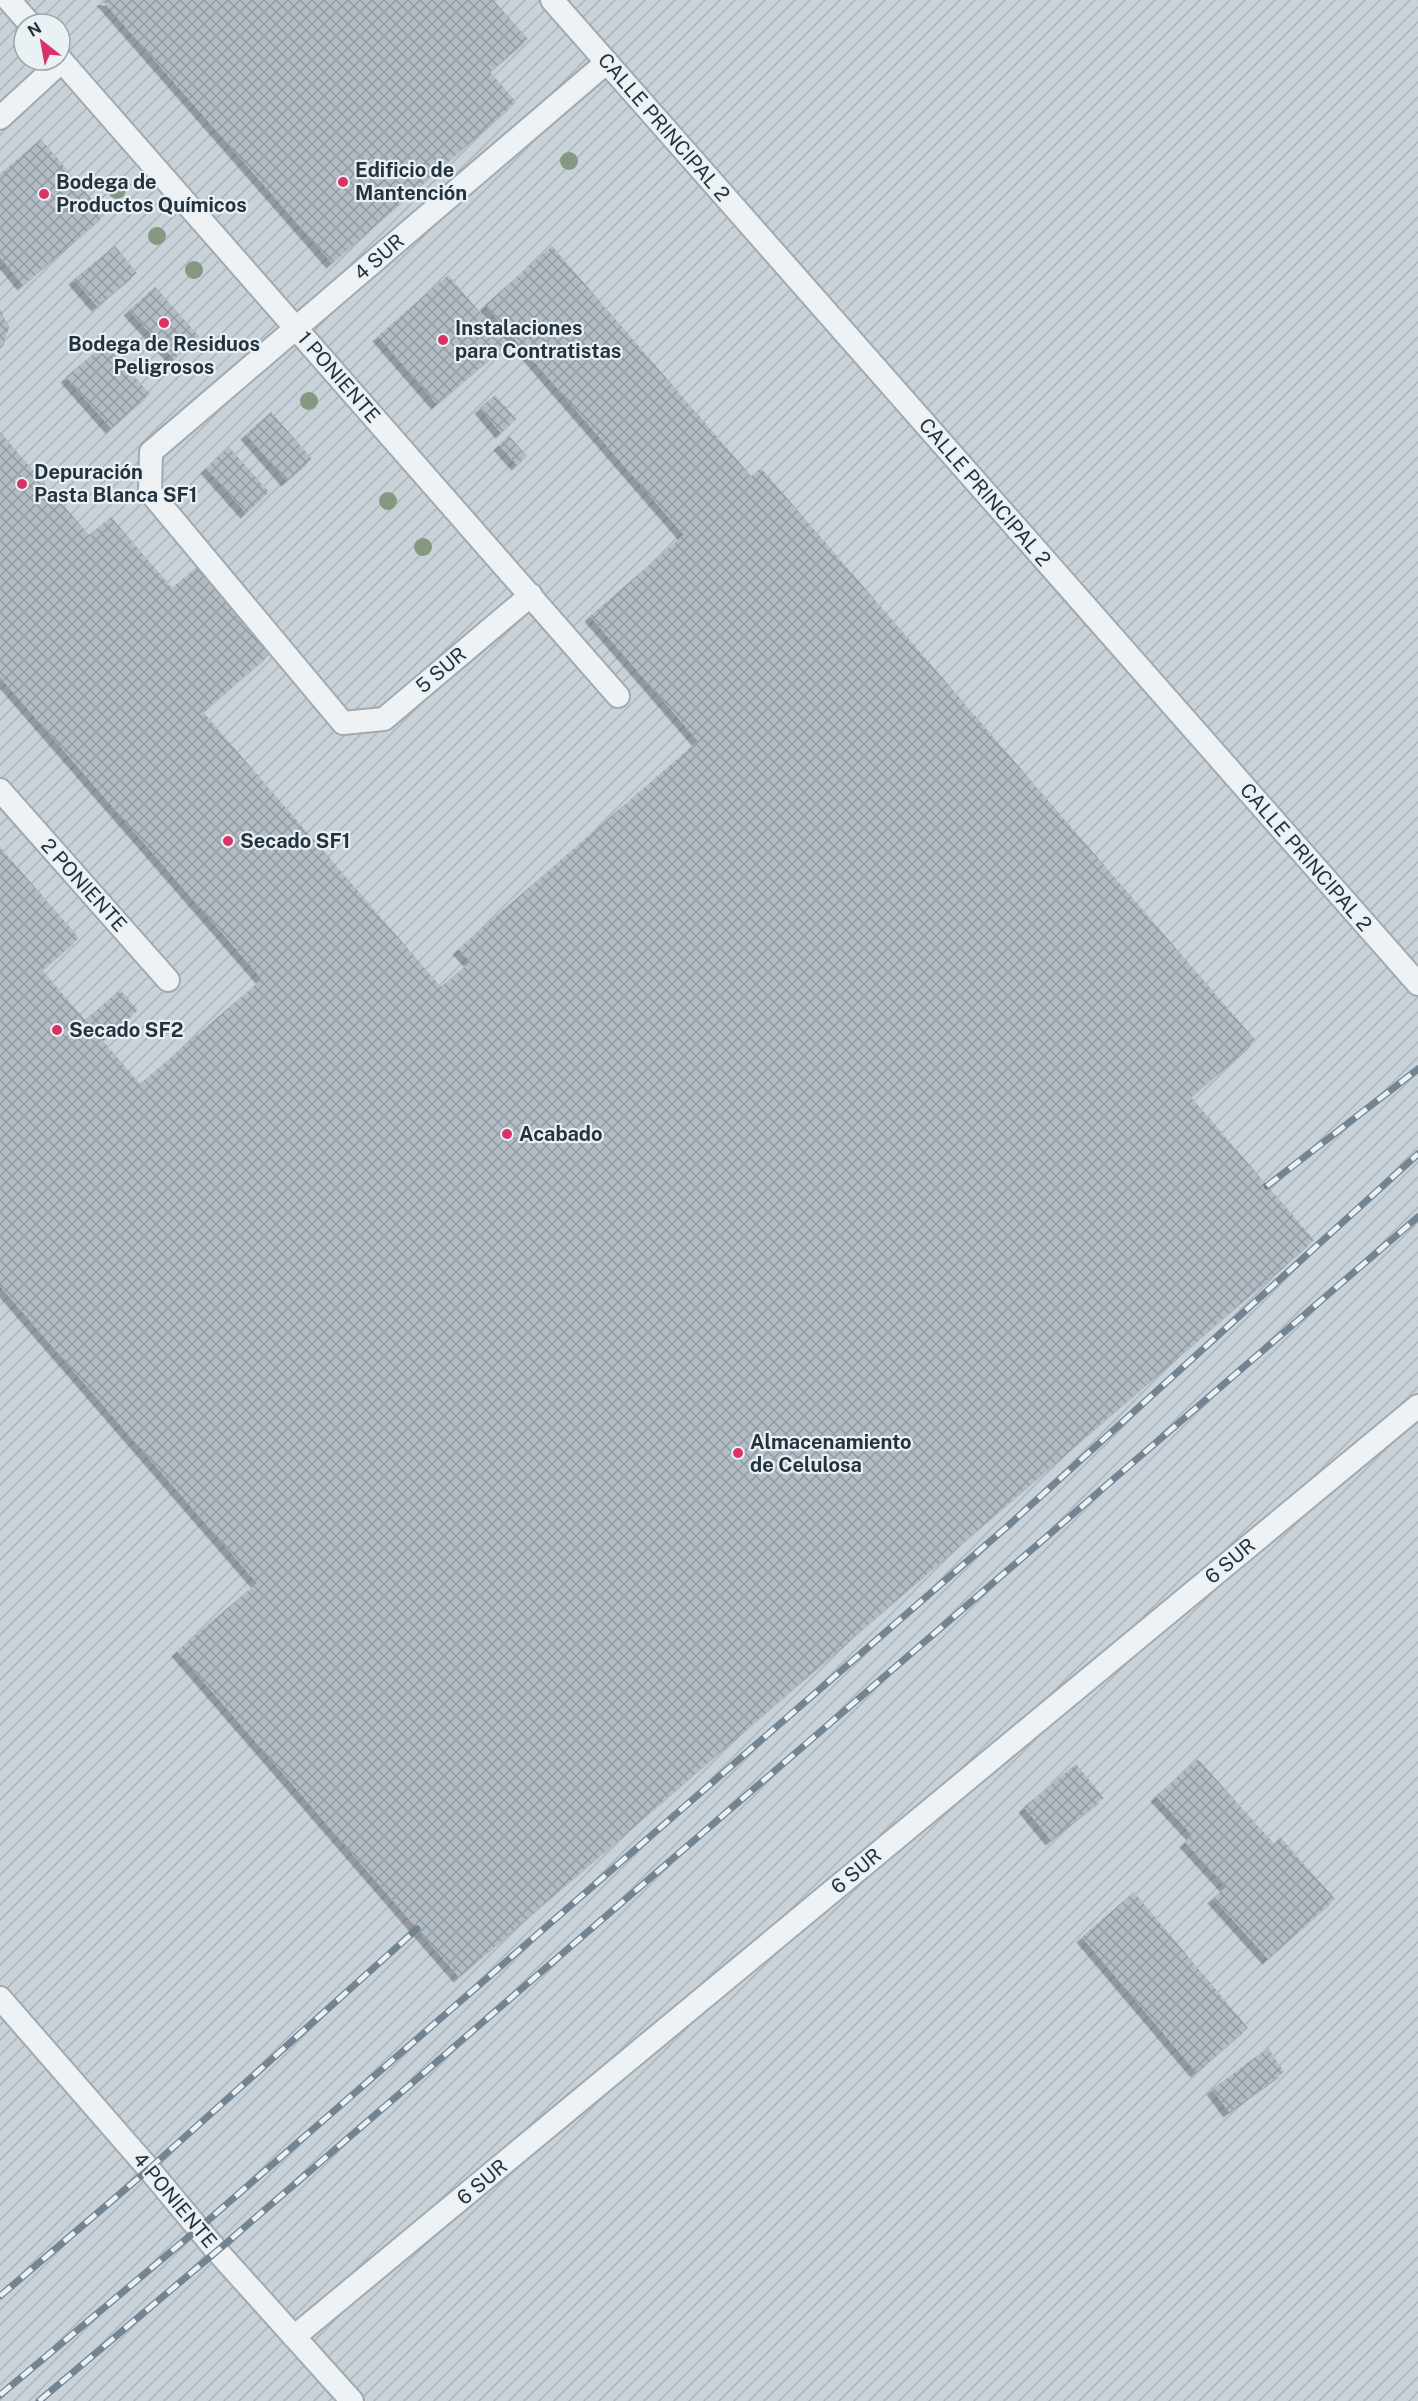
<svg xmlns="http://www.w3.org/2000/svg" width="1418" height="2401" viewBox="0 0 1418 2401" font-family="'Public Sans',sans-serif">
<defs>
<pattern id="industrial-furrows" width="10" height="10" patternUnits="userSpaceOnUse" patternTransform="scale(1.5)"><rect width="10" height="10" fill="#c9d1d9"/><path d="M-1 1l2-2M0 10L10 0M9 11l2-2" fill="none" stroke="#acb4bb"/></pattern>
<pattern id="building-cross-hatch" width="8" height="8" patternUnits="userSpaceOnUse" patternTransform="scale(1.5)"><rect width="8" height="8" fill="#b2bcc4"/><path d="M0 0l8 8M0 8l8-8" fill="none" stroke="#9199a1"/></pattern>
<filter id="shadow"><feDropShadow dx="-5.5" dy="5.5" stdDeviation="0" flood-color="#0004"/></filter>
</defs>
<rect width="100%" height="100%" fill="#dbe2e7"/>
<path fill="url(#industrial-furrows)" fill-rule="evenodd" d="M 0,0 L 1418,0 L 1418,2401 L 0,2401 ZM 24,24 L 60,24 L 60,60 L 24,60 Z"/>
<path fill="url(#building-cross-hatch)" filter="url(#shadow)" d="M 102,0 L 493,0 L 528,39 L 490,72 L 516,102 L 332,263 Z
M 41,139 L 105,215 L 23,285 L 0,257 L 0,174 Z
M 115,246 L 137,273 L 97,306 L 74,279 Z
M 552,246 L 751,476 L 761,468 L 1256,1041 L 1191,1097 L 1314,1240 L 459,1977 L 177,1651 L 257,1583 L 0,1286 L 0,847 L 79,938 L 42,970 L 85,1020 L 120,990 L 138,1010 L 103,1041 L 140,1084 L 262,979 L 0,677 L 0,432 L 89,535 L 111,517 L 172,588 L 197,567 L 271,653 L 203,712 L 441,987 L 470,962 L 458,949 L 698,741 L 590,616 L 684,535 L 485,305 Z
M 448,275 L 507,344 L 437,404 L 378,336 Z
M 155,287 L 199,336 L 174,359 L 129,310 Z
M 0,310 L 9,327 L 4,344 L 0,349 Z
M 105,344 L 150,394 L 111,428 L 66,377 Z
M 495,395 L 516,419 L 501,433 L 480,408 Z
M 271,412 L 312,459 L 287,481 L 246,434 Z
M 509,436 L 527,456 L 517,465 L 499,445 Z
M 229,447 L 269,492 L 246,513 L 206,468 Z
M 1198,1759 L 1274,1844 L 1280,1837 L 1335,1899 L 1268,1959 L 1213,1898 L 1226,1887 L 1185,1842 L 1192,1835 L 1156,1796 Z
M 1076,1764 L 1104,1798 L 1051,1840 L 1024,1807 Z
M 1134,1892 L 1248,2028 L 1196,2072 L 1082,1937 Z
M 1268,2048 L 1284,2072 L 1229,2112 L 1212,2089 Z"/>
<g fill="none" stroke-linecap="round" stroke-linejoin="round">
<defs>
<path id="lane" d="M 9,0 L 30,24
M 552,0 L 1418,984
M 60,59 L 618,696
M 0,118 L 62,61
M 531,595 L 384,719 L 343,723 L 150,492 L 151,452 L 607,62
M 0,790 L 168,980
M 0,1998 L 149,2169 L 217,2251 L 352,2401
M 294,2337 L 1418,1406"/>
</defs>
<use href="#lane" stroke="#a0aab1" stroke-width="26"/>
<use href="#lane" stroke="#eef2f5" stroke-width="22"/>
<defs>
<path id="rail" d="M 1267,1186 L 1418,1069
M 0,2296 L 149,2169 L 417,1929
M 0,2395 L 198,2229 L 1010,1524 L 1418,1154
M 39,2401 L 217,2251 L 1418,1217"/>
</defs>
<use href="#rail" stroke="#738492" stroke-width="7"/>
<use href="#rail" stroke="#eaf1f5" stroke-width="4.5" stroke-dasharray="14" stroke-linecap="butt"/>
</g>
<g fill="#859882">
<circle cx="569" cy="161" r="9"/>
<circle cx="117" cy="190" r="9"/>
<circle cx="157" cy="236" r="9"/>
<circle cx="194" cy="270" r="9"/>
<circle cx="309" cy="401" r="9"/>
<circle cx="388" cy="501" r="9"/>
<circle cx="423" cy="547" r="9"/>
</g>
<g fill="#da3267" stroke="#eaf1f5" stroke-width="2">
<circle cx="343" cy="182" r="6"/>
<circle cx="44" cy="194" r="6"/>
<circle cx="164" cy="323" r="6"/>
<circle cx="443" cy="340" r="6"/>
<circle cx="22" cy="484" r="6"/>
<circle cx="228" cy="841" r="6"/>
<circle cx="57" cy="1030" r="6"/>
<circle cx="507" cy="1134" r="6"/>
<circle cx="738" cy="1453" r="6"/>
</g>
<g text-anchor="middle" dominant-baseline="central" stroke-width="4.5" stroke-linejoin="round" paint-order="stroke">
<g font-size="20" fill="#24323f" stroke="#eaf1f5">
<text transform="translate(664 127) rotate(49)">CALLE PRINCIPAL 2</text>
<text transform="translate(379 257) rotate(-41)">4 SUR</text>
<text transform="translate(339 377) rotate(49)">1 PONIENTE</text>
<text transform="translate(985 492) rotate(49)">CALLE PRINCIPAL 2</text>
<text transform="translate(441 670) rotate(-40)">5 SUR</text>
<text transform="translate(1306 857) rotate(49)">CALLE PRINCIPAL 2</text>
<text transform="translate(84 885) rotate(48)">2 PONIENTE</text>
<text transform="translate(1230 1561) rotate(-40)">6 SUR</text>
<text transform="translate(856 1871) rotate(-40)">6 SUR</text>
<text transform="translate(482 2182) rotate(-40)">6 SUR</text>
<text transform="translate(175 2200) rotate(50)">4 PONIENTE</text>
</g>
<g font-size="20" font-weight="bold" fill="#24323f" stroke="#eaf1f5" text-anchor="start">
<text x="355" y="170">Edificio de<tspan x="355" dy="23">Mantención</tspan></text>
<text x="56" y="182">Bodega de<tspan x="56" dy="23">Productos Químicos</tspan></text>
<text x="455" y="328">Instalaciones<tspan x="455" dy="23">para Contratistas</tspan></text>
<text x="164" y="344" text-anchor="middle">Bodega de Residuos<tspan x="164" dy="23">Peligrosos</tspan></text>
<text x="34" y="472">Depuración<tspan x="34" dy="23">Pasta Blanca SF1</tspan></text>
<text x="240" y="841">Secado SF1</text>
<text x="69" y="1030">Secado SF2</text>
<text x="519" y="1134">Acabado</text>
<text x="750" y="1442">Almacenamiento<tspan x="750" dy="23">de Celulosa</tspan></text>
</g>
</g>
<g transform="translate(42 42) rotate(329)"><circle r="28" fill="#eaf1f5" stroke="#9ba5ac" stroke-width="1.5"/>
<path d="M0-4.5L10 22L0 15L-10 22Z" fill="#da3267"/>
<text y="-9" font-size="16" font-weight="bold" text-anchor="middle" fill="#24323f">N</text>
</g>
</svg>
